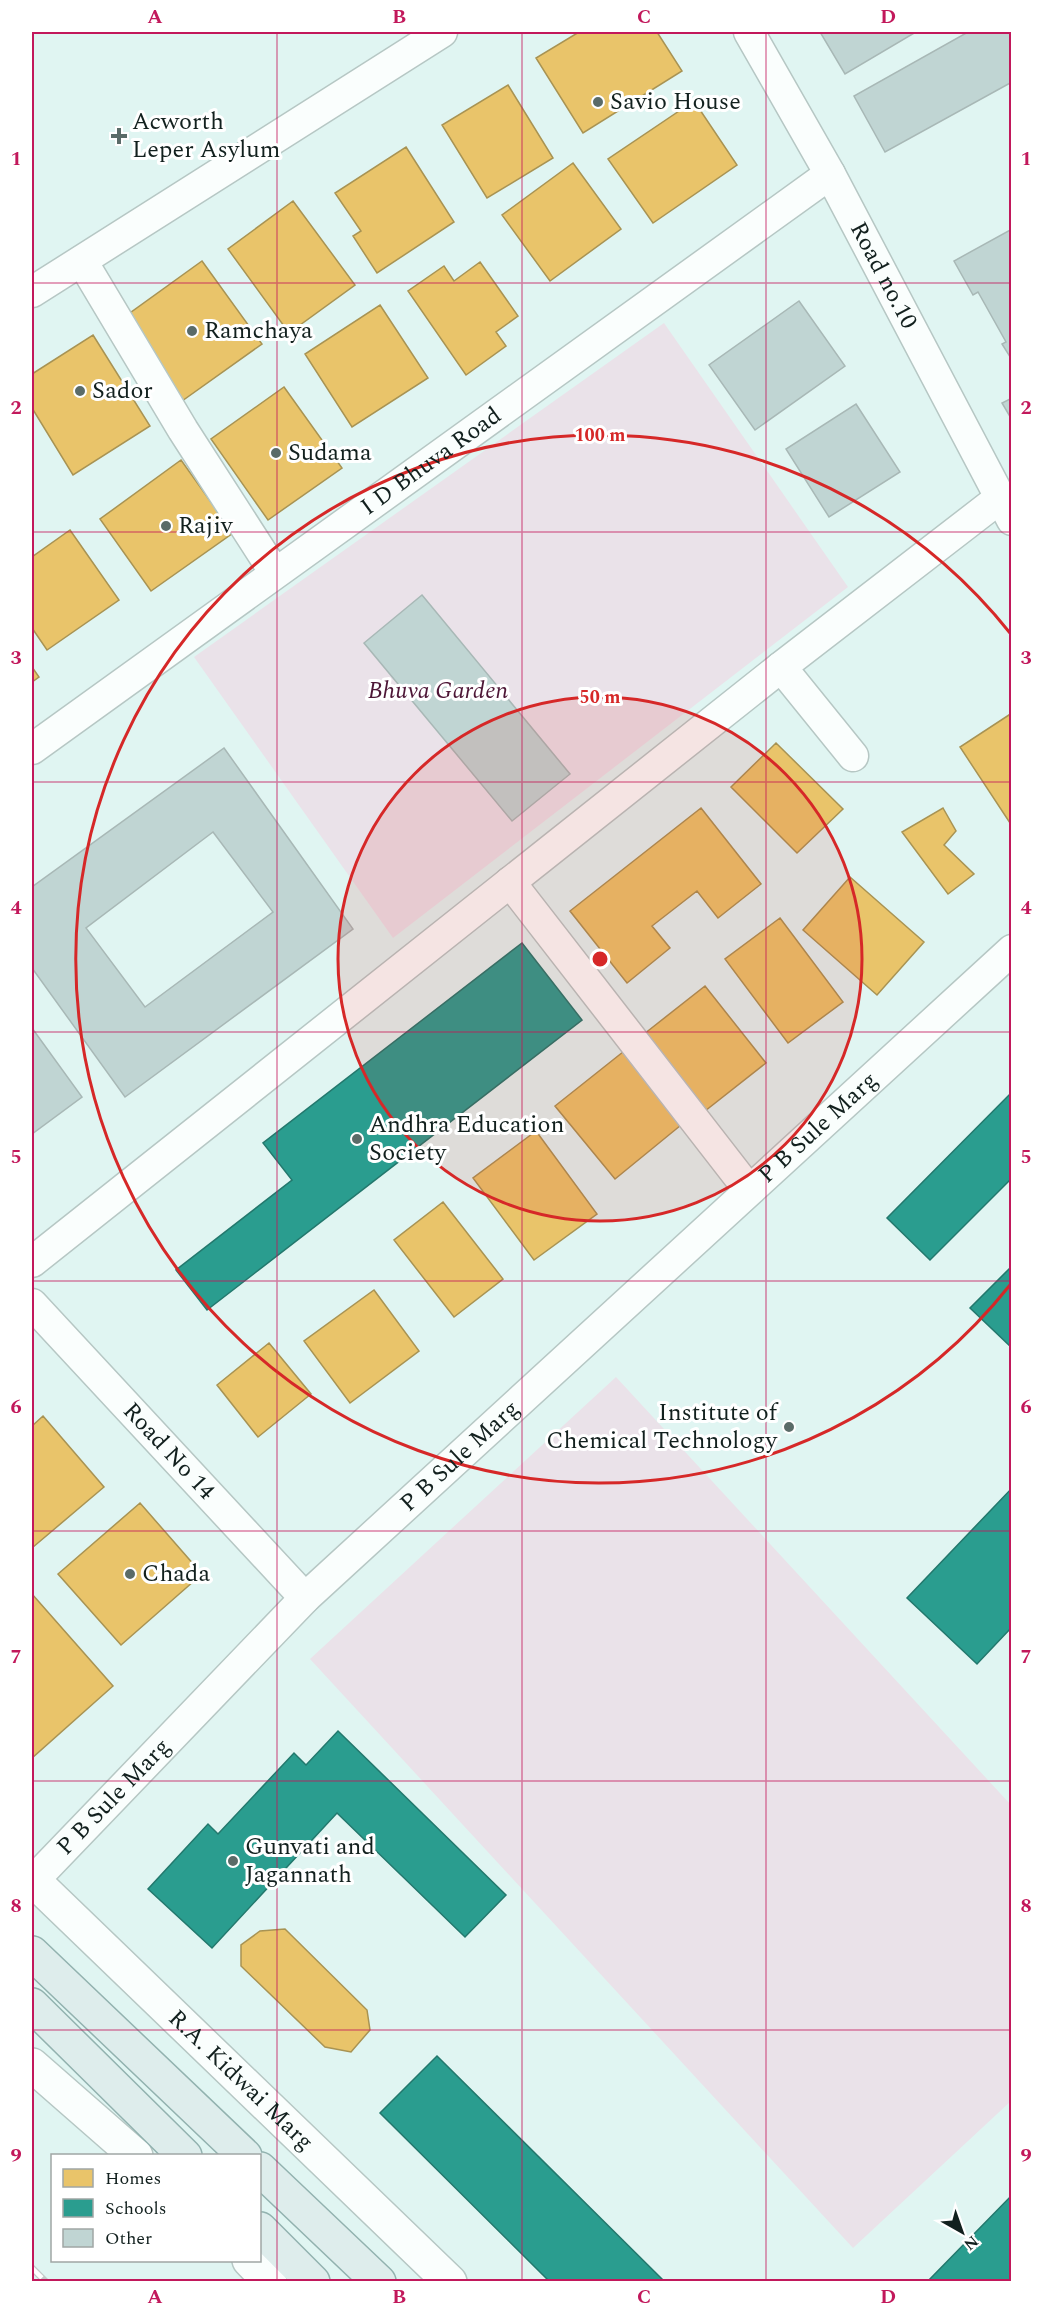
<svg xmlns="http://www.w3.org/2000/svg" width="1043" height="2313" viewBox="0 0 1043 2313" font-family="Spectral,serif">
<rect width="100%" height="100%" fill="#e0f5f2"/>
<path fill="#eae2e9" d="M 664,323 L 848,587 L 393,938 L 194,657 Z
M 616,1377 L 1011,1805 L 1011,2101 L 853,2248 L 310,1659 Z"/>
<path fill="#e9c46a" stroke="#a89353" stroke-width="1.5" d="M 579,32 L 657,32 L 682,71 L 583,133 L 536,58 Z
M 508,85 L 553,158 L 487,198 L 442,125 Z
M 694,101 L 737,165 L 653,223 L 608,159 Z
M 406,147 L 454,222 L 377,273 L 353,236 L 361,231 L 335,193 Z
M 573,163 L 621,229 L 550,281 L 502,215 Z
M 293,201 L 355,285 L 289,333 L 228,249 Z
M 202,261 L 262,344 L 182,401 L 123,318 Z
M 480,262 L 518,316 L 496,332 L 506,346 L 466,375 L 408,291 L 444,266 L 454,281 Z
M 380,305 L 428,378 L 352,427 L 305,354 Z
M 93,335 L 150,426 L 73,475 L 32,408 L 32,374 Z
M 284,387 L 342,468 L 268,520 L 211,439 Z
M 181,460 L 233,533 L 151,591 L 100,519 Z
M 70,530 L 119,600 L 47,650 L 32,628 L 32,557 Z
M 32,667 L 39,677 L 32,682 Z
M 1012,713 L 1012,826 L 960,747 Z
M 776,743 L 843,809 L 797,853 L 731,787 Z
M 701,808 L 761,884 L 718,918 L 697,891 L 652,926 L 670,948 L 627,983 L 570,911 Z
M 943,808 L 956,831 L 944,845 L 974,874 L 948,894 L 902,832 Z
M 850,877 L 924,942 L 877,995 L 803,930 Z
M 780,918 L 843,1002 L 788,1043 L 725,959 Z
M 705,986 L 766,1063 L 705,1111 L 644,1034 Z
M 628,1048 L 686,1121 L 615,1179 L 555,1106 Z
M 536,1131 L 597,1214 L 534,1260 L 473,1178 Z
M 443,1202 L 503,1279 L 454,1317 L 394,1240 Z
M 374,1290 L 419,1351 L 350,1403 L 304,1341 Z
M 269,1343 L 311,1394 L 258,1437 L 217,1385 Z
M 43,1416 L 104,1487 L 32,1548 L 32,1426 Z
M 140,1503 L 202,1574 L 121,1645 L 58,1574 Z
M 32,1594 L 113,1686 L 32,1758 Z
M 285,1929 L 367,2010 L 370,2030 L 351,2052 L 325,2047 L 241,1966 L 241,1945 L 260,1931 Z"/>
<path fill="#2a9d8f" stroke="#23786d" stroke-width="1.5" d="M 522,943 L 582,1020 L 207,1310 L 176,1270 L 292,1180 L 263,1143 Z
M 1012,1092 L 1012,1178 L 930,1260 L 887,1218 Z
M 1012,1266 L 1012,1348 L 970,1308 Z
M 1012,1488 L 1012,1627 L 977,1664 L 907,1598 Z
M 338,1731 L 506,1895 L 465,1937 L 337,1813 L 212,1948 L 148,1889 L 208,1824 L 218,1834 L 294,1753 L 306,1765 Z
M 437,2056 L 665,2282 L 550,2282 L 380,2113 Z
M 1012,2195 L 1012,2282 L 927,2282 Z"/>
<path fill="#c0d5d3" stroke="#a8b8b6" stroke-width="1.5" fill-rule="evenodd" d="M 820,32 L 916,32 L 845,74 Z
M 968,32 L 1012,32 L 1012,82 L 885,152 L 854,96 Z
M 1012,229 L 1012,360 L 1002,344 L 1006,342 L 978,292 L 973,295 L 954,261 Z
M 799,301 L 845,366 L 755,430 L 709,365 Z
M 1012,398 L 1012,420 L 1002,403 Z
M 856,404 L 900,472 L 829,517 L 786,449 Z
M 422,595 L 570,774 L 512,821 L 364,643 Z
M 224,748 L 353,929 L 125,1097 L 32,968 L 32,887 ZM 213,832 L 273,912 L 145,1007 L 86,928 Z
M 32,1028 L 82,1097 L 32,1134 Z"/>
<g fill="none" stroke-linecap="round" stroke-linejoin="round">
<defs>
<g id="minor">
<path id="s1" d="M 749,32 L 830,174 L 1012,520"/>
<path d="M 82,261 L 183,430 L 275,573"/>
<path d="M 32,292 L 442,32"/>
<path d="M 781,667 L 853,756"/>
<path id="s2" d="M 32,749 L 830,174"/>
<path d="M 510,882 L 749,1190"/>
<path d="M 32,1262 L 781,667 L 1000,498"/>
<path id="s3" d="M 32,1304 L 305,1598"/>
<path id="s4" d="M 32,1882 L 305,1598 L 1012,950"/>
</g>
<g id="tertiary">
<path id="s5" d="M 32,1879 L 450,2282"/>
<path d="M 32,2065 L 136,2156"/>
<path d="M 249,2260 L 270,2282"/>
</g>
<path id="primary" d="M 32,1953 L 245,2156
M 32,2005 L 185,2156
M 260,2169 L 379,2282
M 260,2229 L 313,2282"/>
</defs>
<use href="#minor" stroke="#b6c7c4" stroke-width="33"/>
<use href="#tertiary" stroke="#b6c7c4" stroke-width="36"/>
<use href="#primary" stroke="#92b2af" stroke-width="36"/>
<use href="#minor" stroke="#fafefd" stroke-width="30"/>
<use href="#tertiary" stroke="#fafefd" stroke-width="33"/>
<use href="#primary" stroke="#deedec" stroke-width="33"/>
<defs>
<path id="rail" d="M 32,2268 L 46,2282"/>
</defs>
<use href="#rail" stroke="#c4cac9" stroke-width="7"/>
<use href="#rail" stroke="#fff" stroke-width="4.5" stroke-dasharray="14" stroke-linecap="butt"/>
</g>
<path fill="none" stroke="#c2185b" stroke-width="1.5" stroke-opacity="0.55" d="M 277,32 L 277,2282M 522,32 L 522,2282M 766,32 L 766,2282M 32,283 L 1012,283M 32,532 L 1012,532M 32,782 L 1012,782M 32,1032 L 1012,1032M 32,1281 L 1012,1281M 32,1531 L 1012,1531M 32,1781 L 1012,1781M 32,2030 L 1012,2030"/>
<circle cx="600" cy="959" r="262" fill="#d62828" fill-opacity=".12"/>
<g fill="none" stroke="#d62828" stroke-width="3">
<circle cx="600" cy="959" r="262"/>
<path d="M1010 1285A524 524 0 1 1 1010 633"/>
</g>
<g fill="#5a6b68" stroke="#fff" stroke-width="2">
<circle cx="598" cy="102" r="6"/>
<path d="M116 127h6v6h6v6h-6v6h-6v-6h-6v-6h6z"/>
<circle cx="192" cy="331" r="6"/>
<circle cx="80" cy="391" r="6"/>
<circle cx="276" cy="453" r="6"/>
<circle cx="166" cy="526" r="6"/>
<circle cx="357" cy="1139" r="6"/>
<circle cx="789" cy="1427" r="6"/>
<circle cx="130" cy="1574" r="6"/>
<circle cx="233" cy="1861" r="6"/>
</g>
<g text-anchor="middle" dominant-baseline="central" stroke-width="6" stroke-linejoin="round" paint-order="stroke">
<g font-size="24" fill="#12201e" stroke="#fff" text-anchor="start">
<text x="610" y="102">Savio House</text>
<text x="132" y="122">Acworth<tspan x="132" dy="28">Leper Asylum</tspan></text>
<text x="204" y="331">Ramchaya</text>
<text x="92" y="391">Sador</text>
<text x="288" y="453">Sudama</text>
<text x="178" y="526">Rajiv</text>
<text x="369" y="1125">Andhra Education<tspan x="369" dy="28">Society</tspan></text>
<text x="777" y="1413" text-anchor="end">Institute of<tspan x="777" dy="28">Chemical Technology</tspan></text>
<text x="142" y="1574">Chada</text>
<text x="245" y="1847">Gunvati and<tspan x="245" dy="28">Jagannath</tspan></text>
</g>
<g font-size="24" fill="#12201e" stroke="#fff">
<text stroke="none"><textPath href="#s1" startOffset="278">Road no.10</textPath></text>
<text stroke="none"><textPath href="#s2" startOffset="492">I D Bhuva Road</textPath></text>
<text stroke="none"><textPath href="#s4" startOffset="1090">P B Sule Marg</textPath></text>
<text stroke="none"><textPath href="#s3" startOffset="201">Road No 14</textPath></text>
<text stroke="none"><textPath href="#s4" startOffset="604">P B Sule Marg</textPath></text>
<text stroke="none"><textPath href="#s4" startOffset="118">P B Sule Marg</textPath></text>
<text stroke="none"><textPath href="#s5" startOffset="290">R.A. Kidwai Marg</textPath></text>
</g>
<g font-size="24" font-style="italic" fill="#4d1636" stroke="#fff">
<text x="438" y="691">Bhuva Garden</text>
</g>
</g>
<circle cx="600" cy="959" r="9" fill="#d62828" stroke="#fff" stroke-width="3"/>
<g font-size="18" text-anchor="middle" font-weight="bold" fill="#d62828" stroke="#fff" stroke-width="6" stroke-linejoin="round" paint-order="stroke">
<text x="600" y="441">100 m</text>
<text x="600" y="703">50 m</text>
</g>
<rect width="1043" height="2313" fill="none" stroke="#ffffff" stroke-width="66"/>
<rect x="51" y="2154" width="210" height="108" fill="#ffffff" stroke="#a0a6a5" stroke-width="1.5"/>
<rect x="63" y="2169" width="30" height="18" fill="#e9c46a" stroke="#a0a6a5" stroke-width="1.5"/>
<text x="105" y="2184" font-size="18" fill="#12201e">Homes</text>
<rect x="63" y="2199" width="30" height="18" fill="#2a9d8f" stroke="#a0a6a5" stroke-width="1.5"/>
<text x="105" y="2214" font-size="18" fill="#12201e">Schools</text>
<rect x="63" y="2229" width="30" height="18" fill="#c0d5d3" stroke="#a0a6a5" stroke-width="1.5"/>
<text x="105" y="2244" font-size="18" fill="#12201e">Other</text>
<g transform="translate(962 2232) rotate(140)" stroke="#ffffff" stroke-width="4.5" paint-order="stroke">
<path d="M0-4.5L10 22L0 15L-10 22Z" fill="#12201e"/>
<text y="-9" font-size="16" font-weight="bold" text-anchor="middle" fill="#12201e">N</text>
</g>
<rect x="33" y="33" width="977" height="2247" fill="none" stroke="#c2185b" stroke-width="2"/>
<g font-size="20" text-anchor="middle" font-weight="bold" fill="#c2185b">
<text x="155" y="23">A</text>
<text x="399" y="23">B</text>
<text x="644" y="23">C</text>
<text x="888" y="23">D</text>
<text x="16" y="165">1</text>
<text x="1026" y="165">1</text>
<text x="16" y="414">2</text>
<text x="1026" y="414">2</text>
<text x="16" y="664">3</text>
<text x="1026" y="664">3</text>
<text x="16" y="914">4</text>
<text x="1026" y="914">4</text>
<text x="16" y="1163">5</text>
<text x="1026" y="1163">5</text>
<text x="16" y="1413">6</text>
<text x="1026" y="1413">6</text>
<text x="16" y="1663">7</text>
<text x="1026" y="1663">7</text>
<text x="16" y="1912">8</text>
<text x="1026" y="1912">8</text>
<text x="16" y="2162">9</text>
<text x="1026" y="2162">9</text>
<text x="155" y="2303">A</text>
<text x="399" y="2303">B</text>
<text x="644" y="2303">C</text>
<text x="888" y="2303">D</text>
</g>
</svg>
